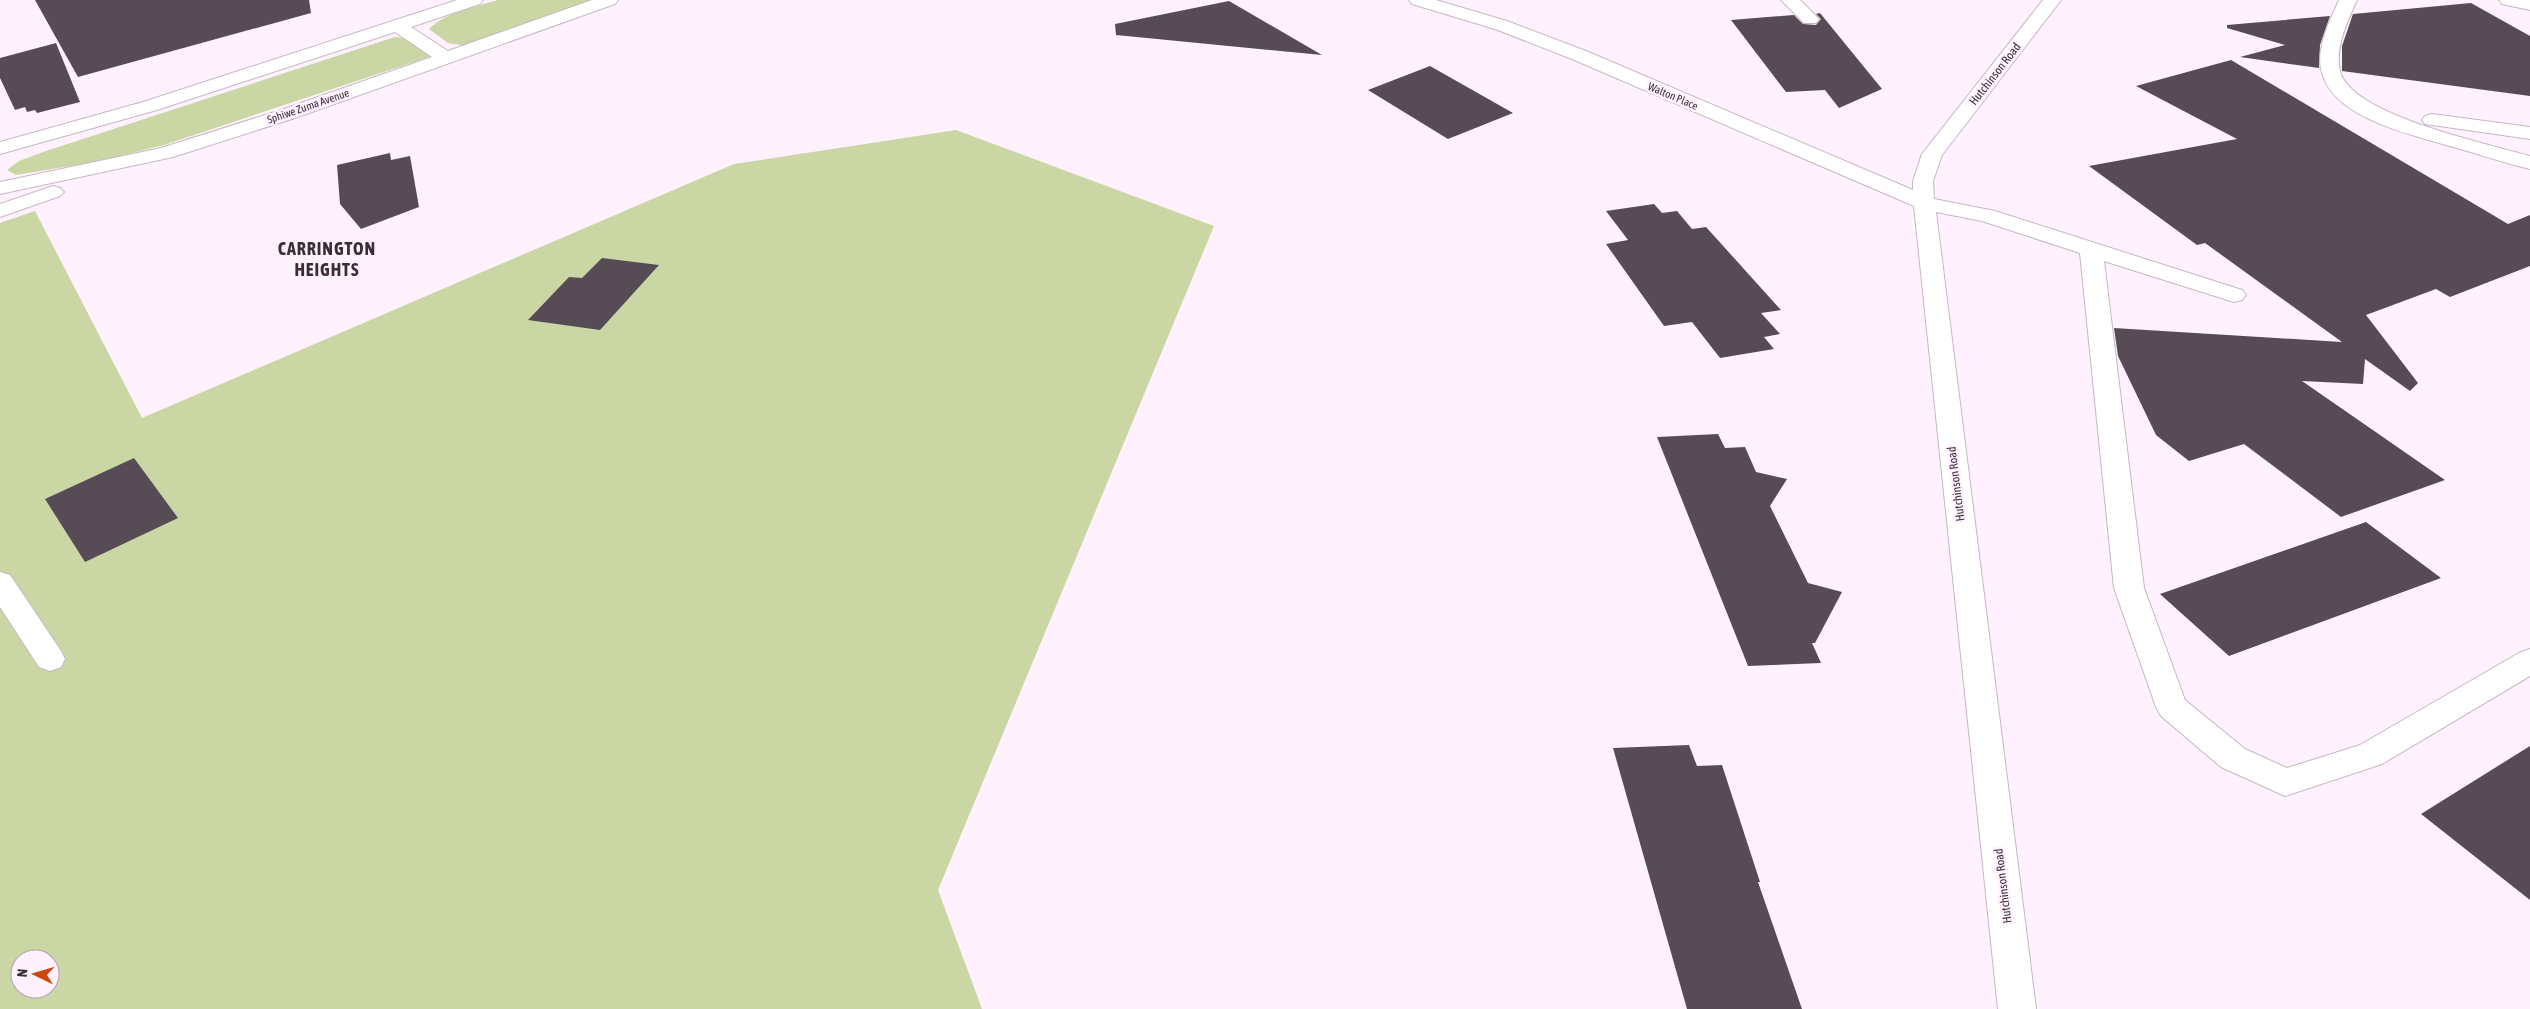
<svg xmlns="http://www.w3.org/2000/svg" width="2530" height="1009" viewBox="0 0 2530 1009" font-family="'Asap Condensed',sans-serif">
<rect width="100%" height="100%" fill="#fff1fd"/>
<path fill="#cad7a5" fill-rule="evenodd" d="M 498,0 L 591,0 L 466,46 L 448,43 L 429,29 C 446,12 475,7 498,0 Z
M 395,37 C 408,37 424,46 429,57 L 164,145 L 100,161 L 16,175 L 7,170 L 19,161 L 46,151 Z
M 956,130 L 1214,226 L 938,890 L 982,1009 L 0,1009 L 0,223 L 35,211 L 142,418 L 734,164 ZM 20,959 L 50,959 L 50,989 L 20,989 Z"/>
<path fill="#574c56" d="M 35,0 L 309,0 L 311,13 L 78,77 Z
M 1229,1 L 1322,55 L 1116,35 L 1115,24 Z
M 2471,3 L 2530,36 L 2530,96 L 2342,71 L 2342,46 L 2353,14 Z
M 1820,13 L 1882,89 L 1839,108 L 1825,90 L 1786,92 L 1731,20 L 1794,15 L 1803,24 L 1816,25 L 1821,19 L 1816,14 Z
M 2330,16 L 2320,45 L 2319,68 L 2240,57 L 2285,45 L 2227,28 L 2227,25 Z
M 56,43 L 80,102 L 37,113 L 35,110 L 27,112 L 25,107 L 15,110 L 0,78 L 0,58 Z
M 2231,60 L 2508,224 L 2530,215 L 2530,266 L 2450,297 L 2436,289 L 2366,315 L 2418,383 L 2410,391 L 2365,359 L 2363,384 L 2302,381 L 2445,480 L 2341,517 L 2244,444 L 2189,461 L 2156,435 L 2118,356 L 2114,328 L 2342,342 L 2205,243 L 2197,245 L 2089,166 L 2237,139 L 2136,86 Z
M 1430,66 L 1513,113 L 1448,139 L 1368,90 Z
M 390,153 L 391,160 L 410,156 L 419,207 L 361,229 L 340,204 L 337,165 Z
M 1654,204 L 1662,213 L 1677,211 L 1692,229 L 1706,227 L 1781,310 L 1761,313 L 1780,334 L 1764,337 L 1774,349 L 1720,358 L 1692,322 L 1664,326 L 1606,244 L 1628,240 L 1606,211 Z
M 602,258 L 659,265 L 600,330 L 528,320 L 569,277 L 582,278 Z
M 1718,434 L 1725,448 L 1745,447 L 1756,472 L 1787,479 L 1770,506 L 1808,583 L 1842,592 L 1815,643 L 1812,643 L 1821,663 L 1748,666 L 1657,437 Z
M 134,458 L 178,518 L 85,562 L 45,499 Z
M 2366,522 L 2441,578 L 2229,656 L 2160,594 Z
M 1689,745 L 1697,766 L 1722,765 L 1760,882 L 1758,882 L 1802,1009 L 1687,1009 L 1613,748 Z
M 2530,746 L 2530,900 L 2421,814 Z"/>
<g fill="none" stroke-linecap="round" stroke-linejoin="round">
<defs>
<path id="minor" d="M 457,0 L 483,0 L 480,4 L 411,27 L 448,51 L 592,0 L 618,0 L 615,4 L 295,118 L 173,157 L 0,194 L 0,182 L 161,148 L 281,110 L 432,57 L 395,32 L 157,110 L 0,154 L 0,142 L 143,102 Z
M 1409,0 L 1436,0 L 1507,21 L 1586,51 L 1913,190 L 1913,181 L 1922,154 L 2043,0 L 2061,0 L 1942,155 L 1933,181 L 1934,199 L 1995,211 L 2242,290 L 2246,295 L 2242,300 L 2234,302 L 2104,261 L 2144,588 L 2185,700 L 2245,749 L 2287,768 L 2360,745 L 2519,653 L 2530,649 L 2530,676 L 2382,764 L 2285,796 L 2221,767 L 2161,716 L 2156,707 L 2114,588 L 2080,253 L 1982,221 L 1936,212 L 2036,1009 L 1998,1009 L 1914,206 L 1572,59 L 1495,29 L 1412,4 Z
M 1781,0 L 1800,0 L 1819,19 L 1816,23 L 1804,23 Z
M 2339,0 L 2357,0 C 2348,20 2333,51 2341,74 C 2356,116 2488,144 2530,156 L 2530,169 C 2504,163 2479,154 2453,147 C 2414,135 2334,119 2322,73 C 2315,50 2330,20 2339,0 Z
M 2499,0 L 2530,0 L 2530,10 L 2502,4 Z
M 2432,114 L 2530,127 L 2530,139 L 2425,124 L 2422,120 L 2425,116 Z
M 53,186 L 60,188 L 64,192 L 60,196 L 0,217 L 0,204 Z
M 0,572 L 10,575 L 61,651 L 65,659 L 61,667 L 50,671 L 39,667 L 0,607 Z"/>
</defs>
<use href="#minor" stroke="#c5b7c3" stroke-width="2"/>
<use href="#minor" fill="#fff" fill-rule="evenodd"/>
</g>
<g text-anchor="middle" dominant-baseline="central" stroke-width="5" stroke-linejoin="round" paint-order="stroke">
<g font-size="11" fill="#363035" stroke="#fff1fd">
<text transform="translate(1673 96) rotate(23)">Walton Place</text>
<text transform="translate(308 106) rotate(-19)">Sphiwe Zuma Avenue</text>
</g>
<g font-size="12" fill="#363035" stroke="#fff1fd">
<text transform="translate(1995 74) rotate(-52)">Hutchinson Road</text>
<text transform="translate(1956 484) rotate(-97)">Hutchinson Road</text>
<text transform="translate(2003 886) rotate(-97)">Hutchinson Road</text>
</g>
<g font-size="18" font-weight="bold" letter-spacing="1" fill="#363035" stroke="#fff1fd">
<text x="327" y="248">CARRINGTON<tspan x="327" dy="21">HEIGHTS</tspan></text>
</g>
</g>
<g transform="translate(35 974) rotate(275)"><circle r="24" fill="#fff1fd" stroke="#afa4ad"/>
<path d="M0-4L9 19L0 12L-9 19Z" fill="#cc460c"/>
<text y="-8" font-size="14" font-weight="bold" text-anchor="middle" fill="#363035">N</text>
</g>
</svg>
